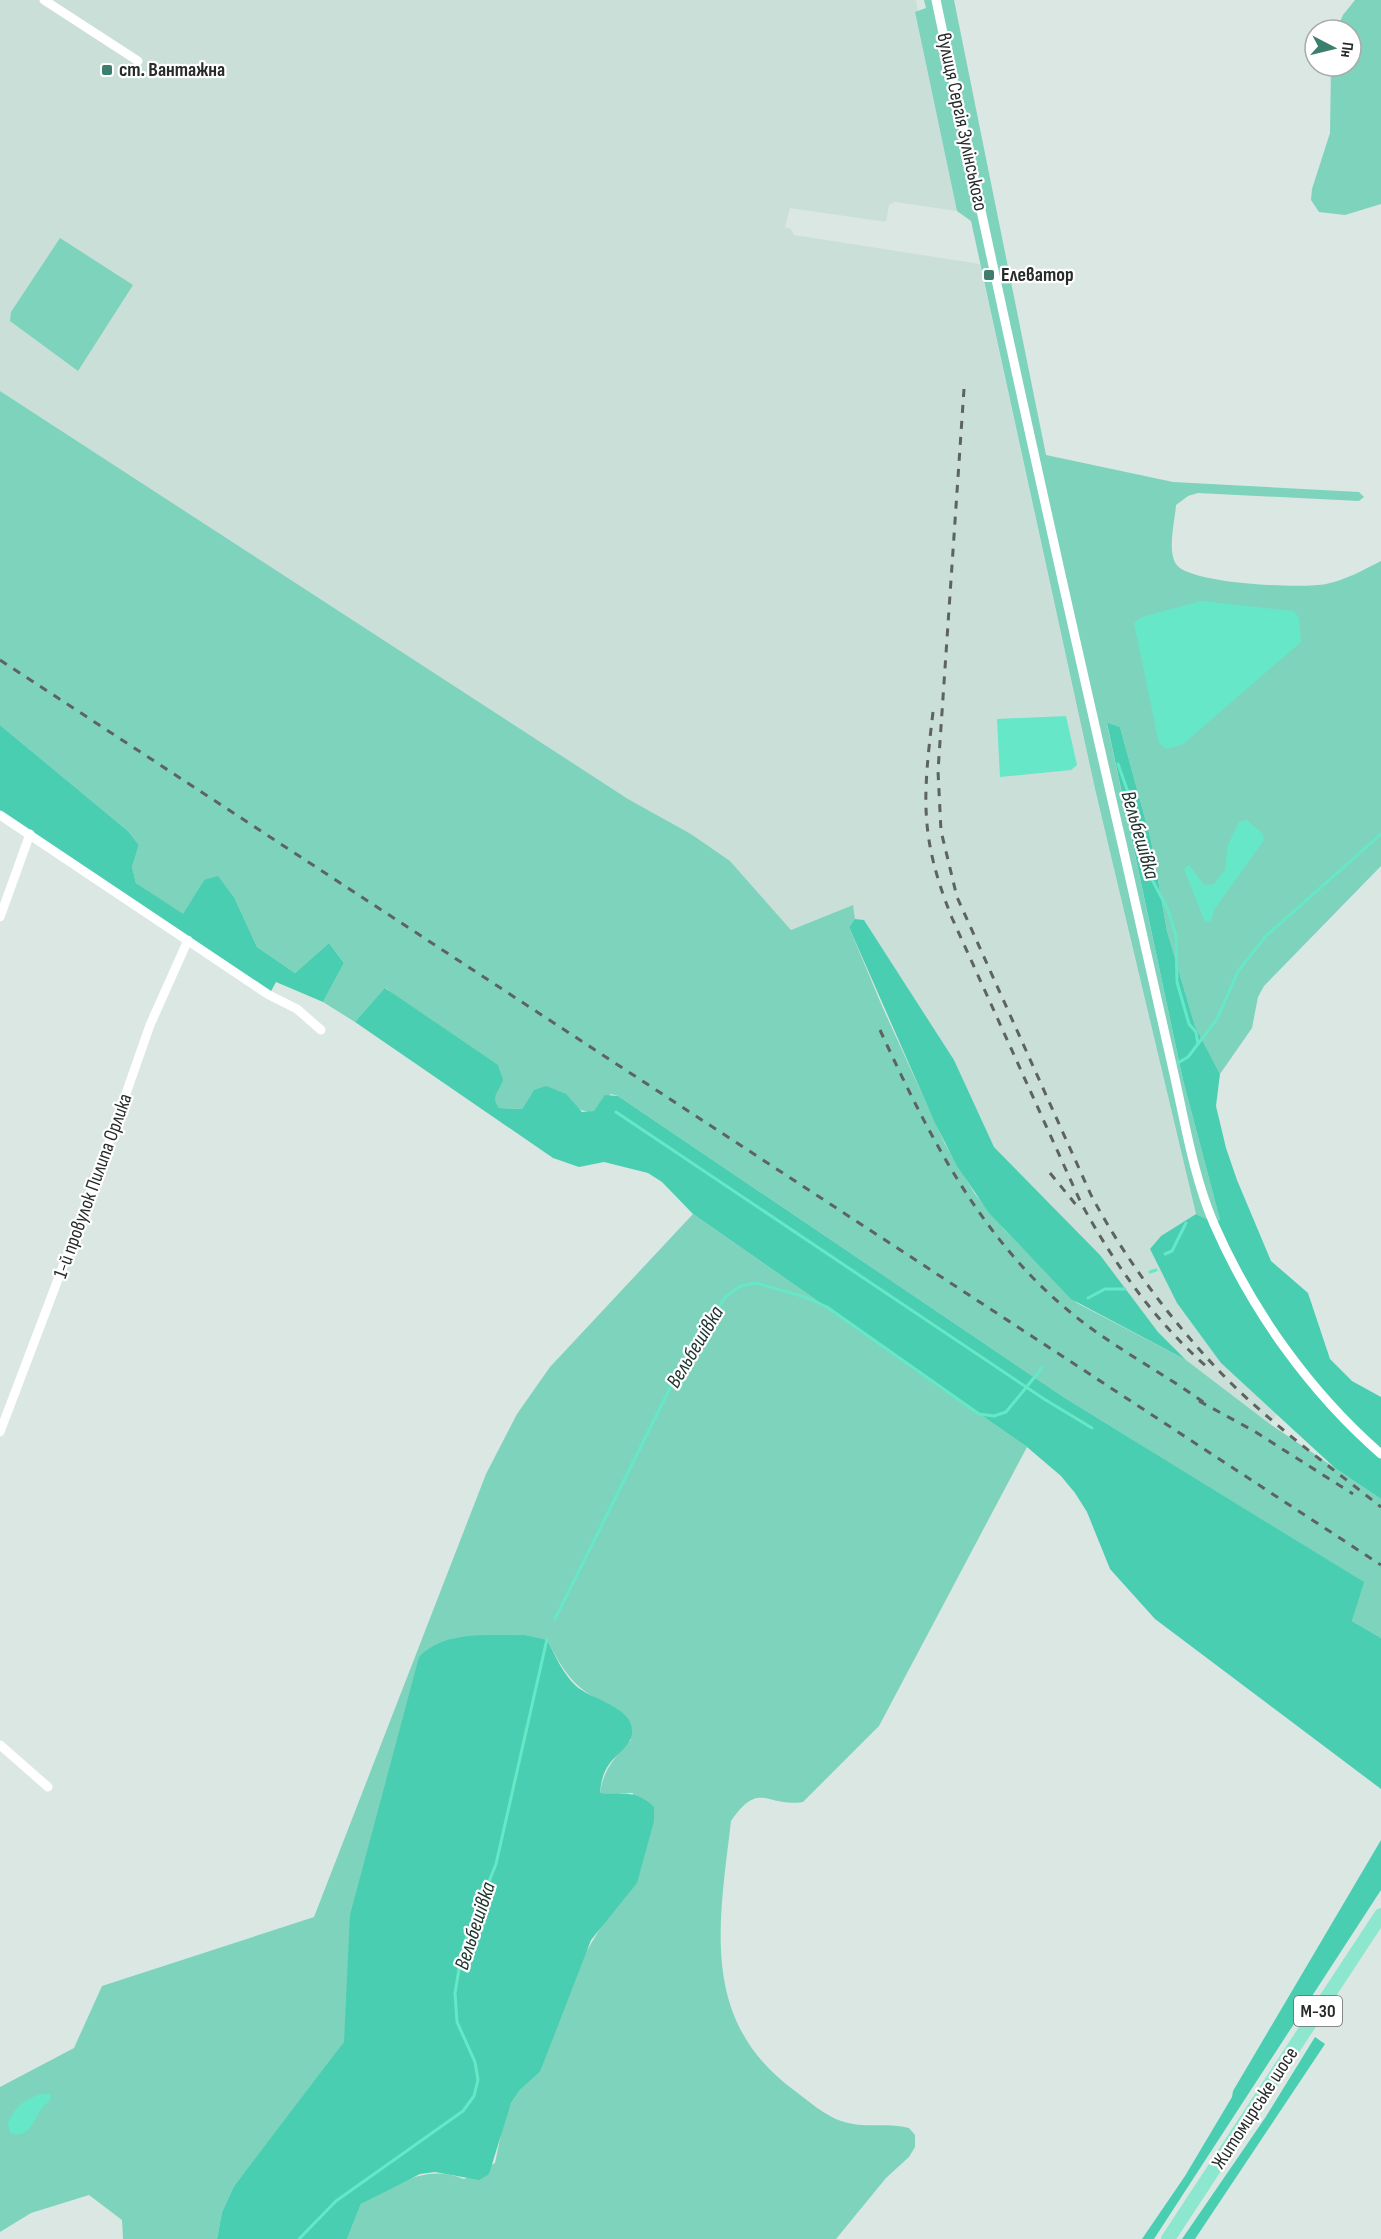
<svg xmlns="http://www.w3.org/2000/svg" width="1381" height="2239" viewBox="0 0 1381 2239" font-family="'Sofia Sans Condensed',sans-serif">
<rect width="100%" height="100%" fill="#dbe7e3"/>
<path fill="#cadfd8" d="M 0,0 L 916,0 L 918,12 L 915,13 L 957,211 L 895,202 L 889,205 L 886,222 L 790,208 L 785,227 L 791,229 L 794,235 L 980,264 L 1097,799 L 1196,1214 L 1161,1236 L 1221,1363 L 1278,1413 L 1270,1424 L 1186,1360 L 1158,1332 L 1100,1255 L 994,1147 L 954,1060 L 864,920 L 855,919 L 853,905 L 791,930 L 730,861 L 691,834 L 628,799 L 0,391 Z"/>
<path fill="#7ed3bc" d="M 924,0 L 954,0 L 1046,455 L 1173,482 L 1359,492 L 1364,497 L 1359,501 L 1198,493 L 1188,496 L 1176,505 C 1175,521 1167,550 1176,564 C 1188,584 1303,589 1326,584 C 1346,580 1363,570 1381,561 L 1381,866 L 1264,986 L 1258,997 L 1252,1028 L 1220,1074 L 1195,1026 L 1167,931 L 1151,840 L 1120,727 L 1107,724 L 1183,1080 L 1220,1220 L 1213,1222 L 1196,1214 L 1095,789 L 971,221 L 957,211 L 915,12 L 926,8 Z
M 1355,0 L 1381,0 L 1381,204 L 1345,215 L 1319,212 L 1311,200 L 1312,189 L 1330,133 L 1331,66 L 1351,66 L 1351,30 L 1336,30 L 1343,15 Z
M 60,238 L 133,285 L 78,371 L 10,321 L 11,312 Z
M 0,391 L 628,799 L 691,834 L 730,861 L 791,930 L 853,905 L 855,919 L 849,927 L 882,1006 L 945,1144 L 975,1194 L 1004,1229 L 1077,1303 L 1186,1360 L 1270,1424 L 1381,1499 L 1381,1638 L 1352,1621 L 1363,1582 L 1065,1398 L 618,1096 L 611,1094 L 594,1111 L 588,1112 L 531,1095 L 522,1109 L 499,1108 C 492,1098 494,1094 501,1085 L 386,988 L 355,1022 L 323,1002 L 344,963 L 329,943 L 295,973 L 257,947 L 235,899 L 204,880 L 183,915 L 136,883 L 132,867 L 139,845 L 128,831 L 0,725 Z
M 693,1214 L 1027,1447 L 879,1726 L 803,1802 C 766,1808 760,1779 731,1821 C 719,1924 699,2021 795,2091 C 810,2102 824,2115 841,2121 C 863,2129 887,2122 909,2128 L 915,2135 L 915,2147 L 909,2157 L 886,2178 L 836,2239 L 347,2239 L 361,2204 C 397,2186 423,2163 464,2179 L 495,2163 L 504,2120 L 511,2103 L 520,2090 L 540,2072 L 580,1962 L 604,1922 L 633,1793 L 600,1793 C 603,1770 615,1757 631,1740 L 614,1707 C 576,1691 566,1676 547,1640 L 358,2033 L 319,2076 L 234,2186 L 222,2212 L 217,2239 L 123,2239 L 122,2220 L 89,2195 L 31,2213 L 0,2232 L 0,2087 L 74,2048 L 102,1986 L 314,1917 L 486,1474 L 517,1414 L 550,1367 Z"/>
<path fill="#4aceb1" d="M 1107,723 L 1120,727 L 1151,840 L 1167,931 L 1195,1026 L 1220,1074 L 1216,1106 L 1226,1148 L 1237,1180 L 1271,1261 L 1308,1293 L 1330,1359 L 1352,1381 L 1381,1397 L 1381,1499 L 1335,1468 L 1221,1363 L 1177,1303 L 1150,1249 L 1161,1236 L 1196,1214 L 1213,1222 L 1220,1220 L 1183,1080 Z
M 0,725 L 128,831 L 139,845 L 132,867 L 136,883 L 183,914 L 204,880 L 218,876 L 235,899 L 257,947 L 295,973 L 329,943 L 344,963 L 323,1002 L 276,982 L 269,995 L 0,815 Z
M 855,919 L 864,920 L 954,1060 L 994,1147 L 1100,1255 L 1158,1332 L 1186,1360 L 1071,1299 L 989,1213 L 957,1166 L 935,1123 L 849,927 Z
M 385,988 L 498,1065 L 503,1080 C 499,1093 490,1095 499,1108 L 522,1109 L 534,1090 L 546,1086 L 566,1094 L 582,1112 L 594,1111 L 605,1095 L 618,1096 L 1065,1398 L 1364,1582 L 1352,1621 L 1381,1638 L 1381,1789 L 1155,1619 L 1110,1569 L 1087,1512 L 1075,1493 L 1061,1476 L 1027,1447 L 693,1214 L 662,1182 L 648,1173 L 604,1162 L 579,1167 L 553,1158 L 355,1022 Z
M 524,1635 L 547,1640 C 555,1655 563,1674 576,1686 C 593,1701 640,1708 631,1738 C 628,1747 616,1755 610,1763 C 603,1772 601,1782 600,1793 C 622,1794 637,1790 654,1807 L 654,1821 L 637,1883 L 591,1940 L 540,2072 L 520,2090 L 511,2103 L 489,2174 L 479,2180 L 435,2172 L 420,2174 L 361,2204 L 347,2239 L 217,2239 L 222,2212 L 234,2186 L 344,2042 L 350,1915 L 419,1657 C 444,1630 489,1636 524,1635 Z
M 1381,1840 L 1381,1890 L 1154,2239 L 1142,2239 L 1185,2176 L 1232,2097 L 1233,2091 Z
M 1315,2037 L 1325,2044 L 1195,2239 L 1182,2239 L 1265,2118 Z"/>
<path fill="#66e7c8" d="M 1201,601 L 1294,611 L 1299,618 L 1301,642 L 1182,745 L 1166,749 L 1159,743 L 1134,623 L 1142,617 Z
M 1066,716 L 1077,765 L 1071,770 L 1000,777 L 997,719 Z
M 1247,820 L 1263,834 L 1264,840 L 1214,910 L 1211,921 L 1205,922 L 1184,869 L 1189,865 L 1204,885 L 1214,884 L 1225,870 L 1228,845 L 1239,822 Z
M 41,2094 L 50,2094 L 51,2099 C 48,2103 44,2105 41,2109 C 34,2121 28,2140 10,2133 L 8,2123 C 15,2107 24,2099 41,2094 Z"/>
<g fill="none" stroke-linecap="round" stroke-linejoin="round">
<path stroke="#66e7c8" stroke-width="3" d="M 1118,764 L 1135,812 L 1145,866 L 1168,910 L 1176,936 L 1177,982 L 1189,1024 L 1196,1032 L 1198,1044
M 1176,1064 L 1188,1057 L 1217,1019 L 1238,971 L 1266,936 L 1381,834
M 616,1112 L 1044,1399 L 1092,1428
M 1165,1254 L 1172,1251 L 1186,1223
M 1150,1272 L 1156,1270
M 1088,1298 L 1105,1289 L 1125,1289
M 555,1619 L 672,1384 L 725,1297 L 741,1286 L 756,1283 L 805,1297 L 827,1307 L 979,1414 L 994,1416 L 1006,1412 L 1042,1368
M 299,2239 L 336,2201 L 463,2111 L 474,2096 L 478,2080 L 475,2062 L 457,2022 L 455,1993 L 459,1969 L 464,1944 L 496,1864 L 547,1639"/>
<path stroke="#fff" stroke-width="9" d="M 44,0 L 138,61
M 936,0 C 996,283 1058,566 1123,848 C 1140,923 1157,999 1174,1074 C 1185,1123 1194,1178 1214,1224 C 1252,1311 1310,1392 1381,1454
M 0,815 L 269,995 L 297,1009 L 321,1030
M 0,917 L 30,834
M 0,1432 L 95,1182 L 150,1025 L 188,940
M 0,1745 L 48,1787"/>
<path stroke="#8de6ce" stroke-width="14" d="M 1168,2239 L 1381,1915"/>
<path stroke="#5d6361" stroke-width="3" stroke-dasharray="8 8" stroke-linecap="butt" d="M 964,389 L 938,771 L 941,831 L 957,897 L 1091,1195 C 1125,1259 1170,1319 1220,1372 C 1268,1422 1327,1464 1381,1507
M 0,660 L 1381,1565
M 933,712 C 923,797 919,836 952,918 L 1081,1203 C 1115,1265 1154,1320 1207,1367
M 880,1030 C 928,1134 980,1238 1070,1312 C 1112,1347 1162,1372 1206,1404
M 1050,1173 L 1077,1206
M 1199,1401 L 1254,1431 L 1353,1494"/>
</g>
<g fill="#3d7f6e" stroke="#fff" stroke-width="2">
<rect x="101" y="64" width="12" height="12" rx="3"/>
<rect x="983" y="269" width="12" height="12" rx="3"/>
</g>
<g text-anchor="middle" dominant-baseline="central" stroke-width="4.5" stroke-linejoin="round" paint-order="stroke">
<rect fill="#fff" stroke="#686b6a" stroke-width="1.5" x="1294" y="1996" width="48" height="30" rx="4.5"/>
<g font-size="18" font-weight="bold" fill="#272b2a">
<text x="1318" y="2011">М-30</text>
</g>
<g font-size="20" font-weight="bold" fill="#272b2a" stroke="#fff" text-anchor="start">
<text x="119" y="70">ст. Вантажна</text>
<text x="1001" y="275">Елеватор</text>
</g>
<g font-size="20" fill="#272b2a" stroke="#fff">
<text transform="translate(962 122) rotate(78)">вулиця Сергія Зулінського</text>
<text transform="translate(93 1186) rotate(-70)">1-й провулок Пилипа Орлика</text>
<text transform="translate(1255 2108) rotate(-57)">Житомирське шосе</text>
</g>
<g font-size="21" font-style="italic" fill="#1d342e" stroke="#fff">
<text transform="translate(1140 835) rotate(74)">Вельбешівка</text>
<text transform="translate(695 1347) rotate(-59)">Вельбешівка</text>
<text transform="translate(475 1926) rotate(-72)">Вельбешівка</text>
</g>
</g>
<g transform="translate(1333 48) rotate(97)"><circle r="28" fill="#ffffff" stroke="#a9aaaa" stroke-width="1.5"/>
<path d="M0-4.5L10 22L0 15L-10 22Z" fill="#3d7f6e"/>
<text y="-9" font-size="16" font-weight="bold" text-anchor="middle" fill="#272b2a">Пн</text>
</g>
</svg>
